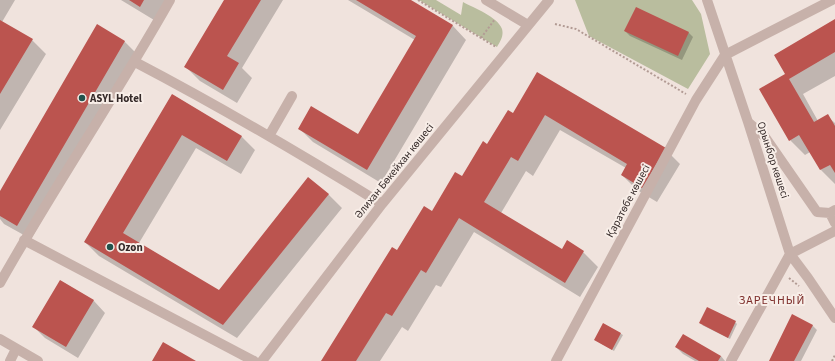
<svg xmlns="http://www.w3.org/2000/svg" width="835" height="361" viewBox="0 0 835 361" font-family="'Source Sans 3',sans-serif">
<rect width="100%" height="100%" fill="#f0e3dd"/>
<path fill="#b9bd9e" d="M 419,0 L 436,0 L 461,15 L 463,2 C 474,8 498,17 502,29 C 504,36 500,42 497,47 Z
M 575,0 L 692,0 L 701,14 L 710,54 L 688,89 L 589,36 Z"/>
<path fill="#0003" d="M 0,0 L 15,0 L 2,22 L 32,40 L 46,54 L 0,130 Z
M 121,0 L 166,0 L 154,20 Z
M 225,0 L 283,0 L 242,68 L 252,78 L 237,103 L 200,81 L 186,67 Z
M 348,0 L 409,0 L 453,26 L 466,40 L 381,183 L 313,142 L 299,128 L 358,136 L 415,40 Z
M 835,20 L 835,76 L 803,94 L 818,121 L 827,116 L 835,123 L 835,184 L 821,170 L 810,152 L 805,155 L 790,140 L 787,74 Z
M 625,31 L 689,33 L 693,37 L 682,60 L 630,36 Z
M 124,41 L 138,55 L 31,239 L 4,224 L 0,219 L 0,193 Z
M 538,74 L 665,149 L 680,164 L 657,202 L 637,190 L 622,175 L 626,168 L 560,130 L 533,176 L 526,171 L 501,213 L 562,250 L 583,252 L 598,267 L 580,297 L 474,232 L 441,287 L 436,285 L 408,331 L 402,327 L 380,361 L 322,361 L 398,252 L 462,177 L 514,114 Z
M 173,95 L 242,137 L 255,150 L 241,174 L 196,148 L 139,243 L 219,291 L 328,194 L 342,208 L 237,338 L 99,256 L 85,242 Z
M 61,281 L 94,301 L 105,313 L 78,358 L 45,338 L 34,327 Z
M 735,322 L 737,324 L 730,339 L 702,325 Z
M 604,324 L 623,335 L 614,351 L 597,341 Z
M 812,325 L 817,330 L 801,361 L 770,361 Z
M 676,347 L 721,356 L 725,361 L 695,361 L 683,354 Z"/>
<path fill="#bb544f" d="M 129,0 L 144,0 L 140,7 Z
M 224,0 L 261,0 L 227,56 L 239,63 L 223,90 L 184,67 Z
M 356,0 L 411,0 L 453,25 L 367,170 L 298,129 L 311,106 L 358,134 L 416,36 Z
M 636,7 L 689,32 L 678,56 L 624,31 Z
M 835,19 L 835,52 L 789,79 L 814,122 L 828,114 L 835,126 L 835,173 L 830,165 L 820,170 L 799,135 L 789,141 L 759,89 L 785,74 L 774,55 Z
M 0,20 L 33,39 L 0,94 Z
M 97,24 L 125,41 L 17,226 L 0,216 L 0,191 Z
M 537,72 L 666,148 L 642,188 L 621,175 L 627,164 L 545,115 L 518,161 L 511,157 L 484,202 L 562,249 L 567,240 L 584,251 L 565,283 L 459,218 L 426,273 L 421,270 L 392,316 L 386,313 L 356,361 L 321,361 L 392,247 L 397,250 L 424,206 L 432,211 L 455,172 L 462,176 L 483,141 L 487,144 L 508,110 L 513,113 Z
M 172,94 L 242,136 L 227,161 L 182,135 L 123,233 L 219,290 L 308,177 L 329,194 L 223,325 L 84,242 Z
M 60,280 L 94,300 L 66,347 L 32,327 Z
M 707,307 L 736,321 L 728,338 L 699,323 Z
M 792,314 L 813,325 L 794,361 L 769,361 Z
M 603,323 L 621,333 L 612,350 L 594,340 Z
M 683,334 L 721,356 L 718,361 L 699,361 L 675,347 Z
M 163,342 L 196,361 L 152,361 Z"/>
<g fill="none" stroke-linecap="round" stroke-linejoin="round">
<path stroke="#b29b94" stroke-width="2" stroke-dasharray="2 2" stroke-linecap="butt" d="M 418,0 L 496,47
M 555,24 L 576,29 L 686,94
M 481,38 L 495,19
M 789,278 L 799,286
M 832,361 L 835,355"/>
<path stroke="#c7b1aa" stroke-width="10" d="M 486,0 L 528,25
M 707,0 L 748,122 L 790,254 L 808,278 L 835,318
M 135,62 C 219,106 301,154 382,204
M 748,122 L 765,137 L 817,212 L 830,213 L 835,210
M 269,136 L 292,96
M 830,213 L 835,223
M 24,240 L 254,361
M 0,283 C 54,187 116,96 170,0
M 0,339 L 38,361
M 10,361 L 16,349
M 262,361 L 382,204 L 549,0
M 556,361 L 696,100 L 725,55 L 832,0
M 731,361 L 790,254 L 835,231"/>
</g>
<g fill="#22524c" stroke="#f8eee8" stroke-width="1.5">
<circle cx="82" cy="98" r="4"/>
<circle cx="110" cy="247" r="4"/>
</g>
<g text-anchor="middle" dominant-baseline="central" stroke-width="4" stroke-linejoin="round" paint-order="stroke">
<g font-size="11" font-weight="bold" fill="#352a29" stroke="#f8eee8" text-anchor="start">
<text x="90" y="98">ASYL Hotel</text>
<text x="118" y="247">Ozon</text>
</g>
<g font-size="11" fill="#352a29" stroke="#f8eee8">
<text transform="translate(773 160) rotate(72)">Орынбор көшесі</text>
<text transform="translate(394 171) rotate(-51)">Әлихан Бөкейхан көшесі</text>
<text transform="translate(628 201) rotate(-62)">Қаратөбе көшесі</text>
</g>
<g font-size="12" letter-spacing="1" fill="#7c2c29" stroke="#f8eee8">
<text x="772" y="300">ЗАРЕЧНЫЙ</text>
</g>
</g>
</svg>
